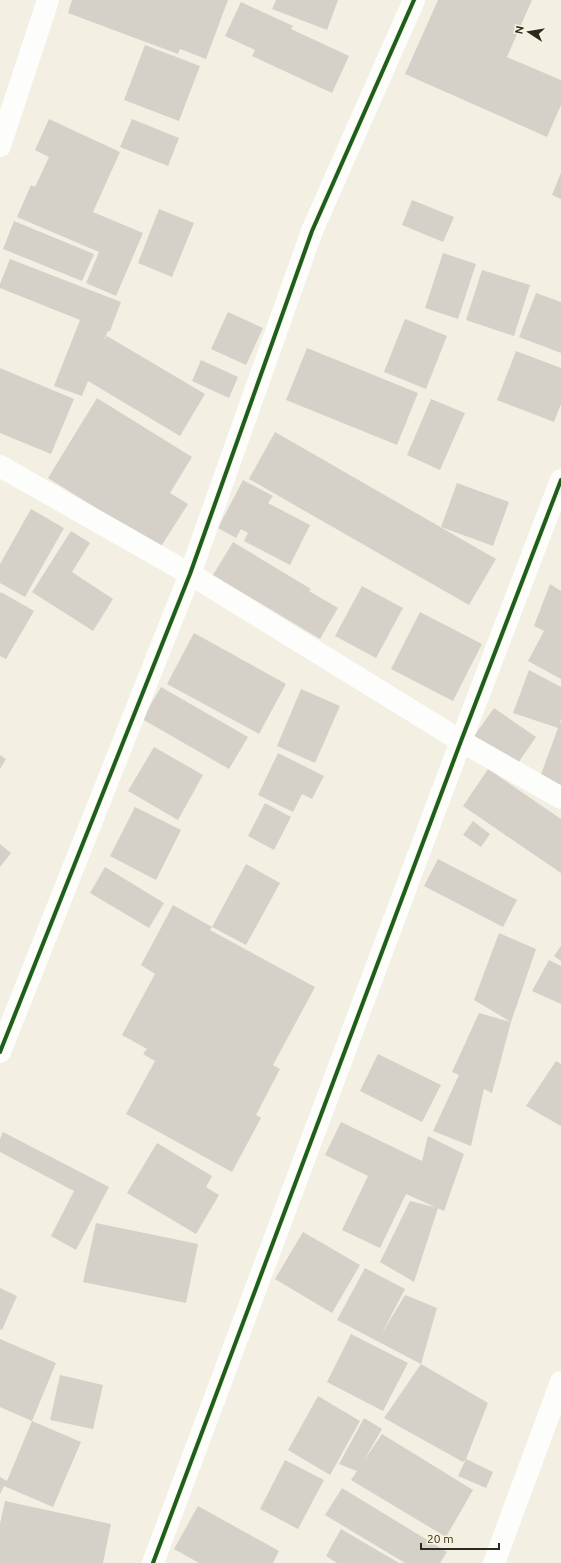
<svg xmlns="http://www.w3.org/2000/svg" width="561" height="1563" viewBox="0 0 561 1563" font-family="Ubuntu,sans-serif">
<rect width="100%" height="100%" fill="#f3efe2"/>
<path fill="#d6d1c8" d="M 72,0 L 228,0 L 206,59 L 180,49 L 178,54 L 68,13 Z
M 276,0 L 338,0 L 327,30 L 272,9 Z
M 438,0 L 532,0 L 507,57 L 561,80 L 561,105 L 547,137 L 405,74 Z
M 241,2 L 293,26 L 291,29 L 349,56 L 332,93 L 252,56 L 255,50 L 225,36 Z
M 145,45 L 200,66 L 179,121 L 124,100 Z
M 49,119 L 120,152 L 93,212 L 143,233 L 116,296 L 86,283 L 99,252 L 17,217 L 31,185 L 35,187 L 49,157 L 35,150 Z
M 132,119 L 179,138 L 168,166 L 120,147 Z
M 561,173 L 561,199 L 552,195 Z
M 412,200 L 454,217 L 443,242 L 402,225 Z
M 159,209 L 194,223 L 172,277 L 138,263 Z
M 14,221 L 94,254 L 82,281 L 3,249 Z
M 443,253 L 476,264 L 458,319 L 425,308 Z
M 10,259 L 121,302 L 110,331 L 108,331 L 104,340 L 107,336 L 205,394 L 180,436 L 88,381 L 82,396 L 54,386 L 80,320 L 0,288 L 0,284 Z
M 482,270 L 530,285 L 514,336 L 466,320 Z
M 536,293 L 561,302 L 561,353 L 519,337 Z
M 228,312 L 263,328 L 246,365 L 211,349 Z
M 405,319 L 447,336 L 426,389 L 384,372 Z
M 307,348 L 418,393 L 397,445 L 286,400 Z
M 516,351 L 561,368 L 561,404 L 554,422 L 497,400 Z
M 201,360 L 238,377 L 229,398 L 192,381 Z
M 0,368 L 74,399 L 51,454 L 0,433 Z
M 97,398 L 192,457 L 170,493 L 188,504 L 160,548 L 48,478 Z
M 431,399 L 465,413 L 440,470 L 407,455 Z
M 275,432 L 496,559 L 469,605 L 249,479 Z
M 243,480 L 273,496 L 268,503 L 310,525 L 290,565 L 244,541 L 248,533 L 241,529 L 236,538 L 218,528 Z
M 457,483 L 509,502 L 493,546 L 441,527 Z
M 31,509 L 64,528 L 25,597 L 0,583 L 0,564 Z
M 71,531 L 90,543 L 72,572 L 113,599 L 93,631 L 32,592 Z
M 233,542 L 311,589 L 309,591 L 338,608 L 320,639 L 213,575 Z
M 550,584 L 561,591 L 561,679 L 528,661 L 544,631 L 534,626 Z
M 362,586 L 403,608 L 376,658 L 335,636 Z
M 1,592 L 34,611 L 6,659 L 0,656 L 0,594 Z
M 420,612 L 482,644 L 453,701 L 391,669 Z
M 194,633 L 286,684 L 259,734 L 167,684 Z
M 529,670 L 561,687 L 561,719 L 560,722 L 561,723 L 561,785 L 540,777 L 558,728 L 513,713 Z
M 161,687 L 248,737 L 229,769 L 142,719 Z
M 301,689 L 340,706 L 315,763 L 277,746 Z
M 494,708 L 536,737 L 516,766 L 474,736 Z
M 154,747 L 203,775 L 178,820 L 128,791 Z
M 278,753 L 324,776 L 312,799 L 302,794 L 293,812 L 258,795 Z
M 0,755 L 6,759 L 0,769 Z
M 488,769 L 561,819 L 561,873 L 463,806 Z
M 265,803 L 291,817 L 274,850 L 248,836 Z
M 135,807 L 181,830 L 156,880 L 110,856 Z
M 473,821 L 490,834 L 481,847 L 463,835 Z
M 0,844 L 11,853 L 0,867 Z
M 438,859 L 517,900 L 503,927 L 424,886 Z
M 246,864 L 280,883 L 246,945 L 212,927 Z
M 105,867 L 164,903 L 149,928 L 90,893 Z
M 173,905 L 212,927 L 210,930 L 315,987 L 273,1065 L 280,1069 L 256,1115 L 261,1118 L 232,1172 L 126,1114 L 155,1061 L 143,1054 L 147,1049 L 122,1035 L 155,974 L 141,965 Z
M 499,933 L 536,949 L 511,1022 L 474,1000 Z
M 561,946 L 561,961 L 554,956 Z
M 549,960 L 561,966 L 561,1004 L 532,991 Z
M 479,1013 L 511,1022 L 492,1093 L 484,1089 L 471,1146 L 433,1131 L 459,1075 L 452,1072 Z
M 378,1054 L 441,1085 L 422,1122 L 360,1091 Z
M 556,1061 L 561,1064 L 561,1126 L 526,1106 Z
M 341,1122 L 422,1161 L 428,1136 L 464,1154 L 444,1211 L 406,1194 L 380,1248 L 342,1230 L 368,1176 L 325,1155 Z
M 3,1132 L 109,1187 L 76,1250 L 51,1236 L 74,1191 L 0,1152 L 0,1139 Z
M 157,1143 L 212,1176 L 206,1187 L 219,1195 L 196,1234 L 127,1193 Z
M 410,1201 L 438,1208 L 414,1282 L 380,1262 Z
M 96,1223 L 198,1244 L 186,1303 L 83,1282 Z
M 303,1232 L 360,1265 L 332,1313 L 275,1279 Z
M 365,1268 L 405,1289 L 381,1335 L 405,1295 L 437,1308 L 421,1364 L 337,1320 Z
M 0,1288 L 17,1296 L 2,1330 L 0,1329 Z
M 351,1334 L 408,1363 L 383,1411 L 327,1382 Z
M 0,1339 L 56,1363 L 32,1421 L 0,1407 Z
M 421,1364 L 488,1403 L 466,1459 L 493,1472 L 486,1488 L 458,1476 L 466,1459 L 463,1462 L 384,1418 Z
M 60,1375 L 103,1385 L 93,1429 L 50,1420 Z
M 318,1396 L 360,1421 L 330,1475 L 288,1450 Z
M 364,1418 L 382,1429 L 363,1462 L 382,1434 L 473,1490 L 446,1537 L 351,1480 L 357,1471 L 339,1464 Z
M 32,1421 L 81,1442 L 53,1507 L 4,1486 L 6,1482 L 0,1494 L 0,1477 L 7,1481 Z
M 285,1460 L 324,1480 L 298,1529 L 260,1509 Z
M 342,1488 L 447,1552 L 440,1563 L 405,1563 L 325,1515 Z
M 5,1501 L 111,1524 L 103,1563 L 0,1563 L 0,1524 Z
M 198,1506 L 279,1551 L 273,1563 L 199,1563 L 174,1549 Z
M 341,1529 L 399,1563 L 337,1563 L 326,1556 Z"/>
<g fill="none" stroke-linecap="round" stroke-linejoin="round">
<path stroke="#fdfdfb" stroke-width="22" d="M 0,146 L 48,0
M 0,466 L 190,574 L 461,741 L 561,798
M 0,1052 L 190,574 L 312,231 L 414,0
M 153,1563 L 461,741 L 561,480
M 494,1563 L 561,1382"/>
<defs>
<path id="cycleway" d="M 0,1052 L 190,574 L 312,231 L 414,0
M 153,1563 L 461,741 L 561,480"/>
</defs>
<use href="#cycleway" stroke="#faf3db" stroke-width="6"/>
<use href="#cycleway" stroke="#1b5e20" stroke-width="4"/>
</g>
<g transform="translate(529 32) rotate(282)" stroke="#faf3db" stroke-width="3" paint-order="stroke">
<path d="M0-3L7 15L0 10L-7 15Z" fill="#2c2920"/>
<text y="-6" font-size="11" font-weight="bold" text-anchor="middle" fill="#2c2920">N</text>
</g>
<path d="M421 1543v6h78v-6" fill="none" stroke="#2c2920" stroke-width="2"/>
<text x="427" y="1543" font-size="12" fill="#2c2920" stroke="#faf3db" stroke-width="3" paint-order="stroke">20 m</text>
</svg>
